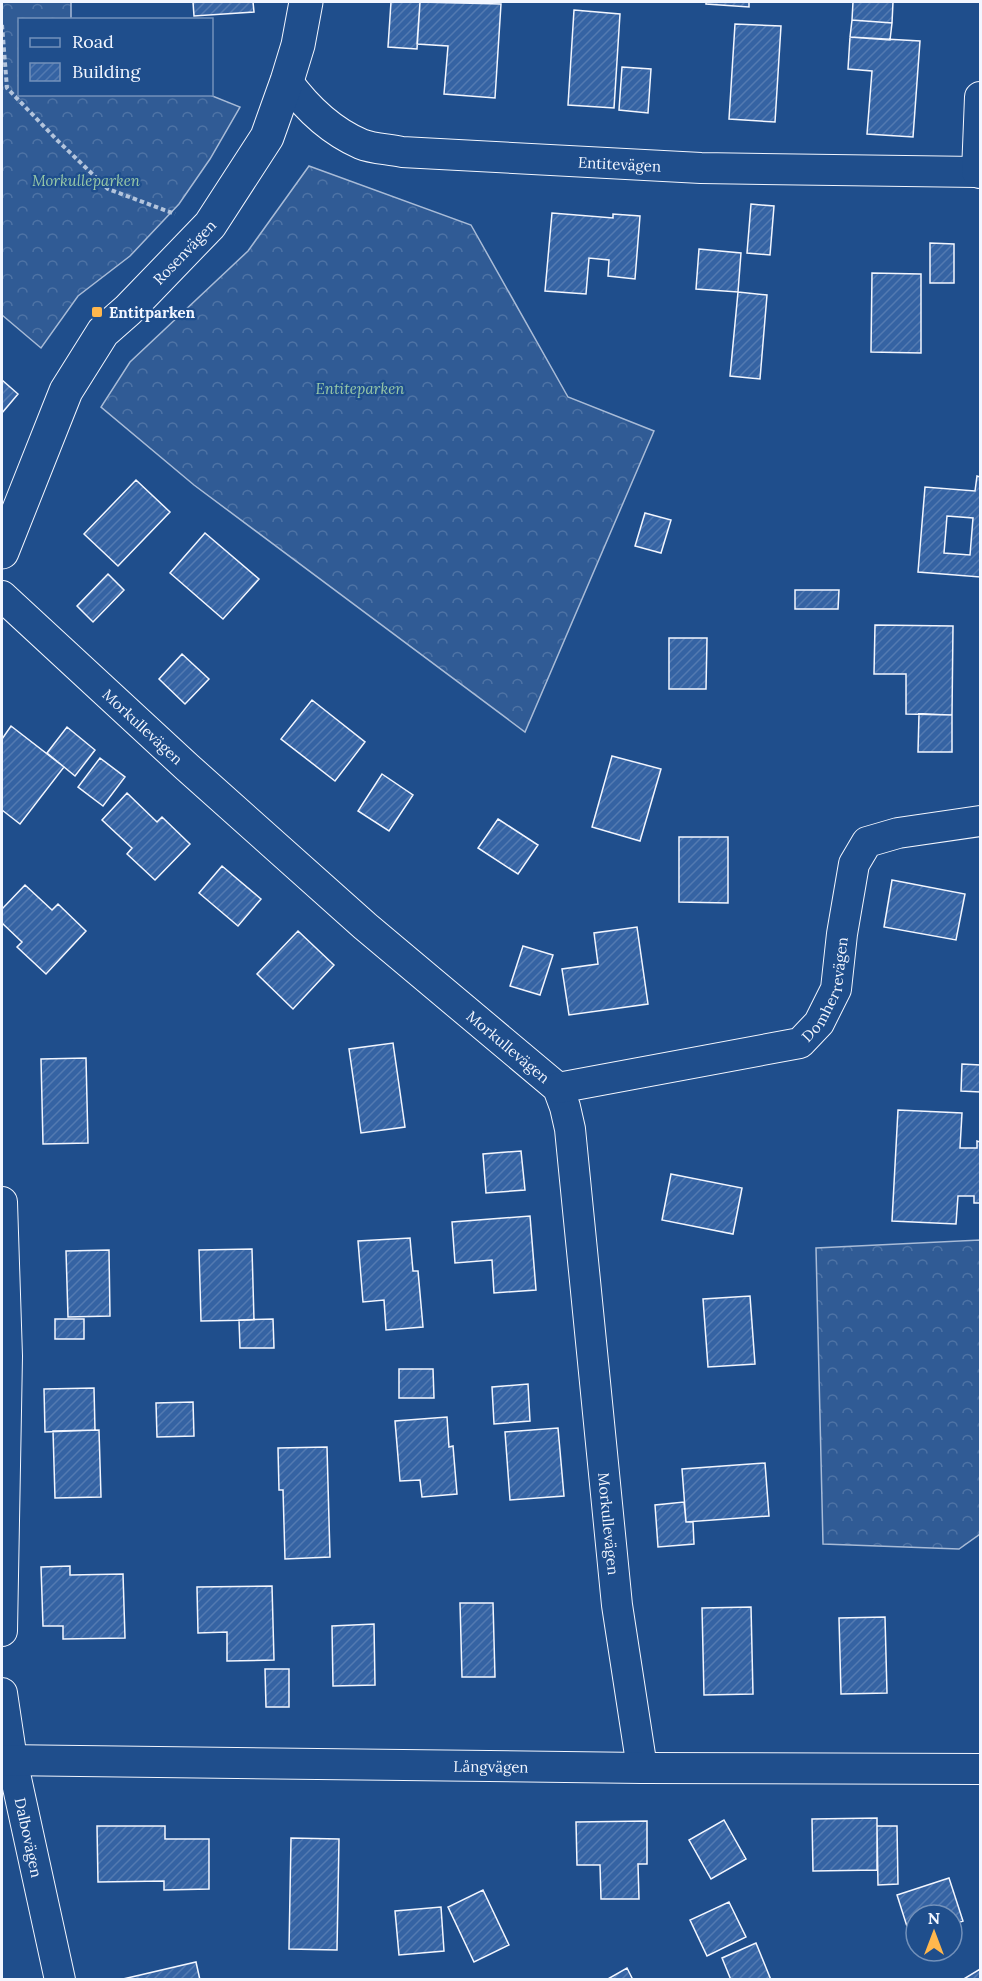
<svg xmlns="http://www.w3.org/2000/svg" width="982" height="1981" viewBox="0 0 982 1981" font-family="Lora,serif">
<defs>
<pattern id="forest-crowns" width="20" height="18" patternUnits="userSpaceOnUse" patternTransform="scale(1.5)"><rect width="20" height="18" fill="#305b95"/><path d="M2 6a3 3 0 1 1 6 0M12 15a3 3 0 1 1 6 0" fill="none" stroke="#4e73a5"/></pattern>
<pattern id="building-hatch" width="6" height="6" patternUnits="userSpaceOnUse" patternTransform="scale(1.5)"><rect width="6" height="6" fill="#3563a3"/><path d="M-1 1l2-2M0 6l6-6M5 7l2-2" fill="none" stroke="#537ab1"/></pattern>
</defs>
<rect width="100%" height="100%" fill="#1f4e8c"/>
<path fill="url(#forest-crowns)" stroke="#a8bbd7" stroke-width="1.5" d="M 2,2 L 71,2 L 71,19 L 20,20 L 20,94 L 210,95 L 240,107 L 210,159 L 179,204 L 130,256 L 78,296 L 41,348 L 2,315 Z
M 309,166 L 471,225 L 568,397 L 654,431 L 525,732 L 194,485 L 101,407 L 130,362 L 248,251 Z
M 980,1240 L 980,1534 L 959,1549 L 823,1544 L 816,1248 Z"/>
<path fill="url(#building-hatch)" stroke="#f2f6ff" stroke-width="1.5" fill-rule="evenodd" d="M 193,2 L 253,2 L 254,12 L 194,16 Z
M 391,2 L 420,2 L 417,49 L 388,47 Z
M 420,2 L 501,4 L 495,98 L 444,94 L 448,46 L 417,44 Z
M 706,2 L 749,2 L 749,7 L 706,4 Z
M 853,2 L 893,2 L 892,23 L 852,20 Z
M 574,10 L 620,14 L 614,108 L 568,105 Z
M 852,20 L 892,23 L 890,40 L 850,37 Z
M 735,24 L 781,26 L 775,122 L 729,119 Z
M 850,37 L 920,41 L 913,137 L 867,134 L 872,71 L 848,69 Z
M 622,67 L 651,69 L 648,113 L 619,110 Z
M 751,204 L 774,206 L 770,255 L 747,253 Z
M 552,213 L 613,218 L 613,214 L 640,216 L 635,279 L 608,276 L 609,260 L 589,258 L 586,294 L 545,291 Z
M 930,243 L 954,244 L 954,283 L 930,283 Z
M 699,249 L 741,253 L 738,292 L 696,289 Z
M 872,273 L 921,274 L 921,353 L 871,352 Z
M 738,292 L 767,295 L 760,379 L 730,376 Z
M 2,380 L 18,394 L 2,413 Z
M 977,476 L 980,477 L 980,577 L 918,572 L 925,487 L 975,491 ZM 947,516 L 973,518 L 970,555 L 944,553 Z
M 136,480 L 170,512 L 118,566 L 84,534 Z
M 645,513 L 671,520 L 661,553 L 635,546 Z
M 205,533 L 259,579 L 223,619 L 170,573 Z
M 108,574 L 124,590 L 93,622 L 77,606 Z
M 795,590 L 839,590 L 838,609 L 795,609 Z
M 875,625 L 953,626 L 952,715 L 906,714 L 906,674 L 874,674 Z
M 669,638 L 707,638 L 706,689 L 669,689 Z
M 182,654 L 209,679 L 185,704 L 159,679 Z
M 312,700 L 365,742 L 335,781 L 281,739 Z
M 919,714 L 952,715 L 952,752 L 918,752 Z
M 11,726 L 64,767 L 20,824 L 2,810 L 2,739 Z
M 67,727 L 95,750 L 75,776 L 47,753 Z
M 612,756 L 661,769 L 640,841 L 592,827 Z
M 100,758 L 125,777 L 103,806 L 78,787 Z
M 382,774 L 413,795 L 389,831 L 358,811 Z
M 127,793 L 157,822 L 162,817 L 190,844 L 155,880 L 127,854 L 132,848 L 102,820 Z
M 498,819 L 538,845 L 518,874 L 478,848 Z
M 679,837 L 728,837 L 728,903 L 679,902 Z
M 222,866 L 261,899 L 238,926 L 199,893 Z
M 892,880 L 965,894 L 956,940 L 884,927 Z
M 25,885 L 52,910 L 58,904 L 86,931 L 46,974 L 17,947 L 22,942 L 2,923 L 2,909 Z
M 637,927 L 648,1004 L 569,1015 L 562,969 L 598,964 L 594,933 Z
M 298,931 L 334,965 L 293,1009 L 257,974 Z
M 523,946 L 553,955 L 540,995 L 510,986 Z
M 393,1043 L 405,1127 L 361,1133 L 349,1049 Z
M 86,1058 L 88,1143 L 43,1144 L 41,1059 Z
M 962,1064 L 980,1065 L 980,1092 L 961,1091 Z
M 898,1110 L 962,1113 L 960,1148 L 977,1148 L 977,1141 L 980,1142 L 980,1203 L 974,1203 L 974,1196 L 958,1196 L 956,1224 L 892,1221 Z
M 521,1151 L 525,1190 L 486,1193 L 483,1154 Z
M 671,1174 L 742,1188 L 733,1234 L 662,1220 Z
M 530,1216 L 536,1290 L 494,1293 L 492,1260 L 455,1263 L 452,1222 Z
M 410,1238 L 413,1271 L 418,1271 L 423,1327 L 386,1330 L 384,1300 L 363,1302 L 358,1241 Z
M 252,1249 L 254,1320 L 201,1321 L 199,1250 Z
M 109,1250 L 110,1316 L 68,1317 L 66,1251 Z
M 750,1296 L 755,1364 L 708,1367 L 703,1299 Z
M 55,1319 L 84,1319 L 84,1339 L 55,1339 Z
M 273,1319 L 274,1348 L 240,1348 L 239,1320 Z
M 399,1369 L 433,1369 L 434,1398 L 399,1398 Z
M 528,1384 L 530,1421 L 494,1424 L 492,1387 Z
M 94,1388 L 95,1430 L 45,1432 L 44,1389 Z
M 193,1402 L 194,1436 L 157,1437 L 156,1403 Z
M 447,1417 L 449,1447 L 453,1446 L 457,1494 L 422,1497 L 420,1480 L 400,1481 L 395,1421 Z
M 558,1428 L 564,1496 L 510,1500 L 505,1432 Z
M 99,1430 L 101,1497 L 55,1498 L 53,1431 Z
M 327,1447 L 330,1557 L 285,1559 L 283,1490 L 279,1490 L 278,1448 Z
M 765,1463 L 769,1516 L 686,1522 L 682,1469 Z
M 684,1502 L 686,1522 L 693,1522 L 694,1544 L 658,1547 L 655,1505 Z
M 70,1566 L 70,1575 L 123,1574 L 125,1638 L 63,1639 L 63,1626 L 43,1626 L 41,1567 Z
M 272,1586 L 274,1660 L 227,1661 L 227,1632 L 198,1633 L 197,1587 Z
M 460,1603 L 493,1603 L 495,1677 L 462,1677 Z
M 751,1607 L 753,1694 L 704,1695 L 702,1608 Z
M 885,1617 L 887,1693 L 841,1694 L 839,1618 Z
M 374,1624 L 375,1685 L 333,1686 L 332,1626 Z
M 265,1669 L 289,1669 L 289,1707 L 266,1707 Z
M 877,1818 L 877,1870 L 813,1871 L 812,1819 Z
M 724,1820 L 746,1859 L 711,1879 L 689,1840 Z
M 647,1821 L 647,1864 L 638,1864 L 639,1899 L 601,1899 L 600,1865 L 577,1865 L 576,1822 Z
M 97,1826 L 165,1826 L 165,1839 L 209,1839 L 209,1889 L 164,1890 L 164,1881 L 98,1882 Z
M 877,1826 L 897,1826 L 898,1884 L 878,1885 Z
M 291,1838 L 339,1839 L 337,1950 L 289,1949 Z
M 949,1878 L 963,1921 L 952,1925 L 952,1915 L 916,1915 L 916,1937 L 911,1939 L 897,1895 Z
M 483,1890 L 509,1945 L 474,1962 L 448,1907 Z
M 729,1902 L 746,1937 L 707,1956 L 690,1920 Z
M 441,1907 L 444,1951 L 399,1955 L 395,1911 Z
M 756,1943 L 771,1980 L 731,1980 L 722,1958 Z
M 196,1962 L 200,1980 L 123,1979 Z
M 627,1968 L 633,1980 L 606,1980 Z
M 980,1969 L 980,1980 L 962,1980 Z"/>
<g fill="none" stroke-linecap="round" stroke-linejoin="round">
<defs>
<g id="minor">
<path id="s1" d="M 287,81 C 306,107 331,131 361,144 C 373,149 389,149 402,152 L 701,168 L 977,172"/>
<path d="M 980,97 L 977,172 L 980,173"/>
<path id="s2" d="M 2,596 L 187,767 L 365,926 L 558,1088 L 565,1107 L 570,1129 L 617,1605 L 642,1768"/>
<path id="s3" d="M 558,1088 L 800,1043 L 819,1023 L 836,989 L 842,934 L 854,864 L 867,842 L 898,833 L 980,821"/>
<path d="M 2,1202 L 7,1356 L 2,1631"/>
<path id="s4" d="M 2,1693 L 12,1760 L 60,1980"/>
<path id="s5" d="M 2,1760 L 642,1768 L 980,1769"/>
</g>
<g id="tertiary">
<path id="s6" d="M 2,552 L 66,391 L 103,332 L 128,310 L 210,225 L 267,137 L 287,81 L 298,45 L 306,2"/>
</g>
</defs>
<use href="#minor" stroke="#f2f6ff" stroke-width="32"/>
<use href="#tertiary" stroke="#f2f6ff" stroke-width="35"/>
<path stroke="#b3c4dc" stroke-width="4" stroke-dasharray="4.5 3" stroke-linecap="butt" d="M 2,25 L 7,88 L 58,141 L 108,189 L 175,214"/>
<use href="#minor" stroke="#1f4e8c" stroke-width="30"/>
<use href="#tertiary" stroke="#1f4e8c" stroke-width="33"/>
</g>
<rect fill="#ffb74d" stroke="#1f4e8c" stroke-width="2" x="91" y="306" width="12" height="12" rx="3"/>
<g text-anchor="middle" dominant-baseline="central" stroke-width="4.5" stroke-linejoin="round" paint-order="stroke">
<g font-size="15" fill="#f2f6ff" stroke="#1f4e8c">
<text stroke="none"><textPath href="#s1" startOffset="358">Entitevägen</textPath></text>
<text stroke="none"><textPath href="#s6" startOffset="357">Rosenvägen</textPath></text>
<text stroke="none"><textPath href="#s2" startOffset="192">Morkullevägen</textPath></text>
<text stroke="none"><textPath href="#s3" startOffset="308">Domherrevägen</textPath></text>
<text stroke="none"><textPath href="#s2" startOffset="678">Morkullevägen</textPath></text>
<text stroke="none"><textPath href="#s2" startOffset="1182">Morkullevägen</textPath></text>
<text stroke="none"><textPath href="#s5" startOffset="489">Långvägen</textPath></text>
<text stroke="none"><textPath href="#s4" startOffset="147">Dalbovägen</textPath></text>
</g>
<g font-size="15" font-style="italic" fill="#97c8a6" stroke="#1f4e8c">
<text x="86" y="180">Morkulleparken</text>
<text x="360" y="388">Entiteparken</text>
</g>
<g font-size="15" font-weight="bold" fill="#f2f6ff" stroke="#1f4e8c" text-anchor="start">
<text x="109" y="312">Entitparken</text>
</g>
</g>
<rect width="982" height="1981" fill="none" stroke="#f2f6ff" stroke-width="6"/>
<rect x="18" y="18" width="195" height="78" fill="#1f4e8c" stroke="#7391ba" stroke-width="1.5"/>
<rect x="30" y="38" width="30" height="9" fill="#1f4e8c" stroke="#7391ba" stroke-width="1.5"/>
<text x="72" y="48" font-size="18" fill="#f2f6ff">Road</text>
<rect x="30" y="63" width="30" height="18" fill="url(#building-hatch)" stroke="#7391ba" stroke-width="1.5"/>
<text x="72" y="78" font-size="18" fill="#f2f6ff">Building</text>
<g transform="translate(934 1933)"><circle r="28" fill="#1f4e8c" stroke="#7391ba" stroke-width="1.5"/>
<path d="M0-4.5L10 22L0 15L-10 22Z" fill="#ffb74d"/>
<text y="-9" font-size="16" font-weight="bold" text-anchor="middle" fill="#f2f6ff">N</text>
</g>
</svg>
